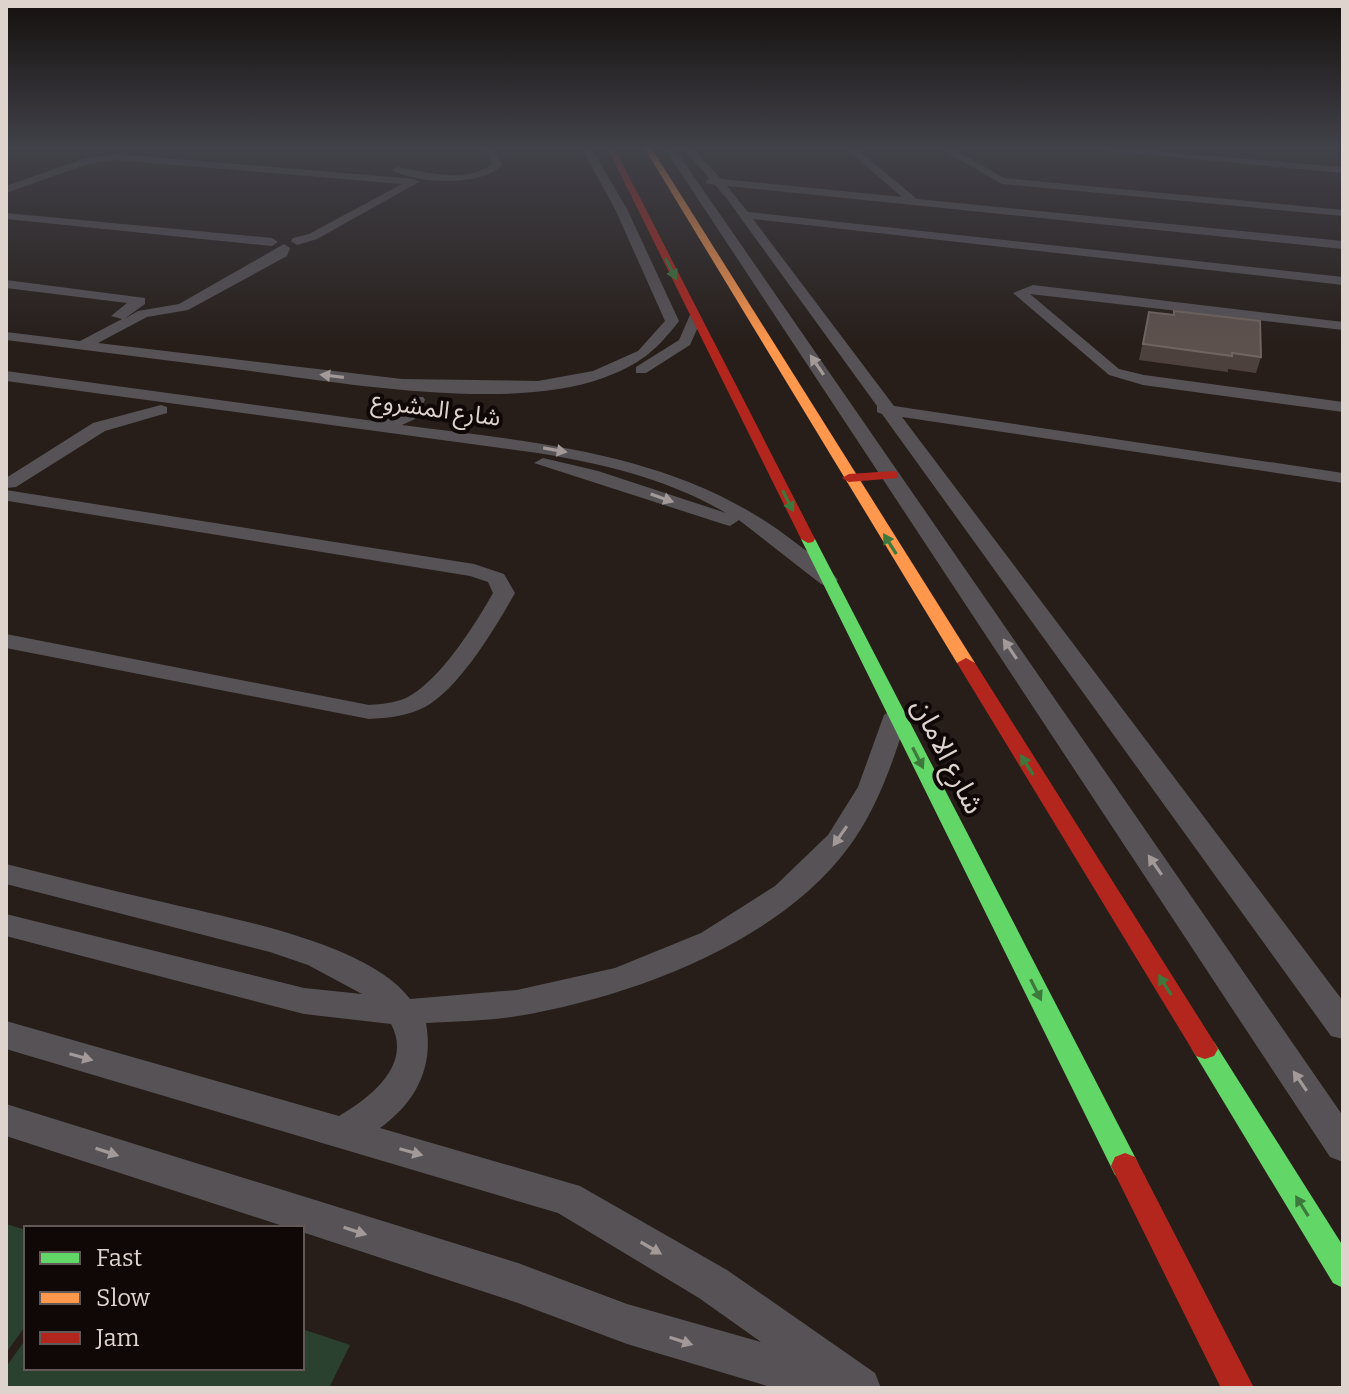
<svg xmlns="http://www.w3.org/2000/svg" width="1349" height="1394" viewBox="0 0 1349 1394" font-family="Bitter,'Noto Sans Arabic',serif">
<rect width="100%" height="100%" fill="#271e1a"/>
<path fill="#2b4130" d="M 6,1224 L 26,1230 L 26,1325 L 6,1353 Z
M 302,1329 L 350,1345 L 329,1388 L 6,1388 L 6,1367 L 26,1339 L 26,1368 L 302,1368 Z"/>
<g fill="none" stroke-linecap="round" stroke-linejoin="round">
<path fill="#575256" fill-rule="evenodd" d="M 485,149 L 495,149 L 502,165 C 481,187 416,184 392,170 L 397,167 C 425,172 468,184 492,164 Z
M 582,149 L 592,149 L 627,209 L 679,321 C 656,351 639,365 603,378 C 507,413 337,382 235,369 C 159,359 82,350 6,340 L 6,332 L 80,341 L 122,319 L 111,316 L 127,303 L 6,288 L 6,280 L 145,298 L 145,304 L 124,319 L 138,311 L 179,304 L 284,244 L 290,248 L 287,256 L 188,310 L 147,317 L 98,343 L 402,379 L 538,381 L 593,371 L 638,351 L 665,321 L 615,209 Z
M 665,149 L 675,149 L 1343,1116 L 1343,1162 L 1330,1157 Z
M 684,149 L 694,149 L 721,179 L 902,197 L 846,149 L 857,149 L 917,199 L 1343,241 L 1343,249 L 727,186 L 748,212 L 1343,277 L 1343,285 L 753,219 L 894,406 L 1343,473 L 1343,483 L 902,417 L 1343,1001 L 1343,1039 L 1331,1036 L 882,414 L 877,412 L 877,406 L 727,199 L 715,185 L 705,183 L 709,178 Z
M 941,149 L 953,149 L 1004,178 L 1343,210 L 1343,216 L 1002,184 Z
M 1087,149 L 1128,149 L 1343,167 L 1343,173 Z
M 116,154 L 414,179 L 419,182 L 317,239 L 297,245 L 291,241 L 293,238 L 309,234 L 402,184 L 116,160 L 88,164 L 6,193 L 6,186 L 83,159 Z
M 6,213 L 272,238 L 278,242 L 272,246 L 6,219 Z
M 1033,285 L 1343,322 L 1343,330 L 1030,294 L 1119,369 L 1144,375 L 1343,402 L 1343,412 L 1143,385 L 1109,375 L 1013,293 Z
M 690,315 L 702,318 L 690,345 L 646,373 L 636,373 L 636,367 L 679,340 Z
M 6,371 L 381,422 L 402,412 L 411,397 L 423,397 L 425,400 L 415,419 L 402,425 C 539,443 679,453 792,540 C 807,552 827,564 838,580 L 828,586 L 821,584 L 739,520 L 730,526 L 723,524 L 534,463 L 543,458 L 598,471 L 726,513 C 668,479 604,464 538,453 L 6,381 Z
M 161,405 L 167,407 L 167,413 L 105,431 L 16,487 L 6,488 L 6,478 L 93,423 Z
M 6,490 L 474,564 L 504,574 L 515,593 C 496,627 459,689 425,707 C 408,716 388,718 369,719 L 6,648 L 6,634 L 369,705 C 382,704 394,703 406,698 C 439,682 475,625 493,593 L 488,582 L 470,576 L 8,501 Z
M 896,707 L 908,715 C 893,761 878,808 848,848 C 778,943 631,997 518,1016 C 488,1021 456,1021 426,1023 C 434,1067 416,1102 380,1128 L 580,1186 L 727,1270 L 875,1373 L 881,1388 L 774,1388 L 627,1344 L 518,1303 L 302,1232 L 302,1228 L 289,1228 L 6,1136 L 6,1104 L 518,1263 L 627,1304 L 761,1342 L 699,1298 L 558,1213 L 6,1049 L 6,1021 L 339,1116 C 370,1098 413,1065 391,1024 L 304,1014 L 6,936 L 6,914 L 304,988 L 362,994 L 308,965 L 270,952 L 6,884 L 6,864 C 60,877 113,891 167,903 C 233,919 368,943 410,999 L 517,990 L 615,968 L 701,933 L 775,886 L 828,835 L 858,787 L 884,715 Z"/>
<path fill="#63d668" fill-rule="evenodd" d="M 808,535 L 815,539 L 1135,1157 L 1139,1166 L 1135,1175 L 1125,1179 L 1115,1175 L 801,539 Z
M 1205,1039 L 1214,1042 L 1343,1246 L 1343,1288 L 1333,1283 L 1196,1056 L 1192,1049 L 1196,1042 Z"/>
<path fill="#ff974d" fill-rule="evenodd" d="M 645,149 L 652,149 L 975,663 L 972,667 L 966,668 L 957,663 Z"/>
<path fill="#b3261e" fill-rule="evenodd" d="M 608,149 L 615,149 L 815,539 L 813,542 L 808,543 L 801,539 Z
M 893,471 L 898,472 L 898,478 L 849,482 L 842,478 L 849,474 Z
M 966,658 L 975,663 L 1214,1042 L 1218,1049 L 1214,1056 L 1205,1059 L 1196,1056 L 957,663 Z
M 1125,1153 L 1135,1157 L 1254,1388 L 1221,1388 L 1111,1166 L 1115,1157 Z"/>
</g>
<path fill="#4d413d" d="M 1149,312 L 1261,357 L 1256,373 L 1228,369 L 1228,372 L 1139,360 Z"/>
<path fill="#5d514d" stroke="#716561" stroke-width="2" d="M 1174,311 L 1260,321 L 1261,357 L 1232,353 L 1232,356 L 1143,344 L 1149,312 L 1174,315 Z"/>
<defs><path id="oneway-solid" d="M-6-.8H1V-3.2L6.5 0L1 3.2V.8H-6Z" transform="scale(2)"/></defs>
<g fill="#3d793c">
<use href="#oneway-solid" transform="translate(671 269) rotate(63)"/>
<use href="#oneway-solid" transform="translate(788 501) rotate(63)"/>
<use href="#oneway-solid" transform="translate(890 544) rotate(-122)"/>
<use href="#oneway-solid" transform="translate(918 758) rotate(63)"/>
<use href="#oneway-solid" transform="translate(1027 765) rotate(-122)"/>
<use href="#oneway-solid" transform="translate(1165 985) rotate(-122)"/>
<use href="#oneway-solid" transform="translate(1036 990) rotate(63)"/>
<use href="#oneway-solid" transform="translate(1302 1206) rotate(-122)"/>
</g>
<g fill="#a29998">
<use href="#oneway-solid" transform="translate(817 365) rotate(-124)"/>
<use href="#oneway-solid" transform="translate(332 376) rotate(-173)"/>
<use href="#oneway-solid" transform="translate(555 450) rotate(10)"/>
<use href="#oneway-solid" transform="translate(662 498) rotate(19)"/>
<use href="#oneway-solid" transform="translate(1010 649) rotate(-124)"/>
<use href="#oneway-solid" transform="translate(840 836) rotate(125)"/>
<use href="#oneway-solid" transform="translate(1155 865) rotate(-124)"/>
<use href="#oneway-solid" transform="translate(81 1057) rotate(16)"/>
<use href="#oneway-solid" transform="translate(1300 1081) rotate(-124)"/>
<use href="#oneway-solid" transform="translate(107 1152) rotate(18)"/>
<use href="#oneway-solid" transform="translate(411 1152) rotate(16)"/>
<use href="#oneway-solid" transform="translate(355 1231) rotate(18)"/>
<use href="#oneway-solid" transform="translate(651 1248) rotate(30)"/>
<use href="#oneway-solid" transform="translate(681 1341) rotate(18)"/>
</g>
<linearGradient id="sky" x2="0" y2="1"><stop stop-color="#15100e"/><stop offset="0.43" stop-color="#414149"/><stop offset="1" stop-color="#414149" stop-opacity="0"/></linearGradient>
<rect width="1349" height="344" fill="url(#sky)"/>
<g text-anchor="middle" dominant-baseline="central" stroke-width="8" stroke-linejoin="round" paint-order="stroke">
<g font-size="24" fill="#dfd3ce" stroke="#0f0806">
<text transform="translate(436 409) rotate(8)">شارع المشروع</text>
</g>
<g font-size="28" fill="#dfd3ce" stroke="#0f0806">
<text transform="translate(948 756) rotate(63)">شارع الامان</text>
</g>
</g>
<rect width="1349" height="1394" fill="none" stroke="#dfd3ce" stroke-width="16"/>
<rect x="24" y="1226" width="280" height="144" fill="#0f0806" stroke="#625956" stroke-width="2"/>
<rect x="40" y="1252" width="40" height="12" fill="#63d668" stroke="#625956" stroke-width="2"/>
<text x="96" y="1266" font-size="24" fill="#dfd3ce">Fast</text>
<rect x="40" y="1292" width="40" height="12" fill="#ff974d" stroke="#625956" stroke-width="2"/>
<text x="96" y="1306" font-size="24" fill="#dfd3ce">Slow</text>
<rect x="40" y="1332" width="40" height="12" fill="#b3261e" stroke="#625956" stroke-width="2"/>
<text x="96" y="1346" font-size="24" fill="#dfd3ce">Jam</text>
</svg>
